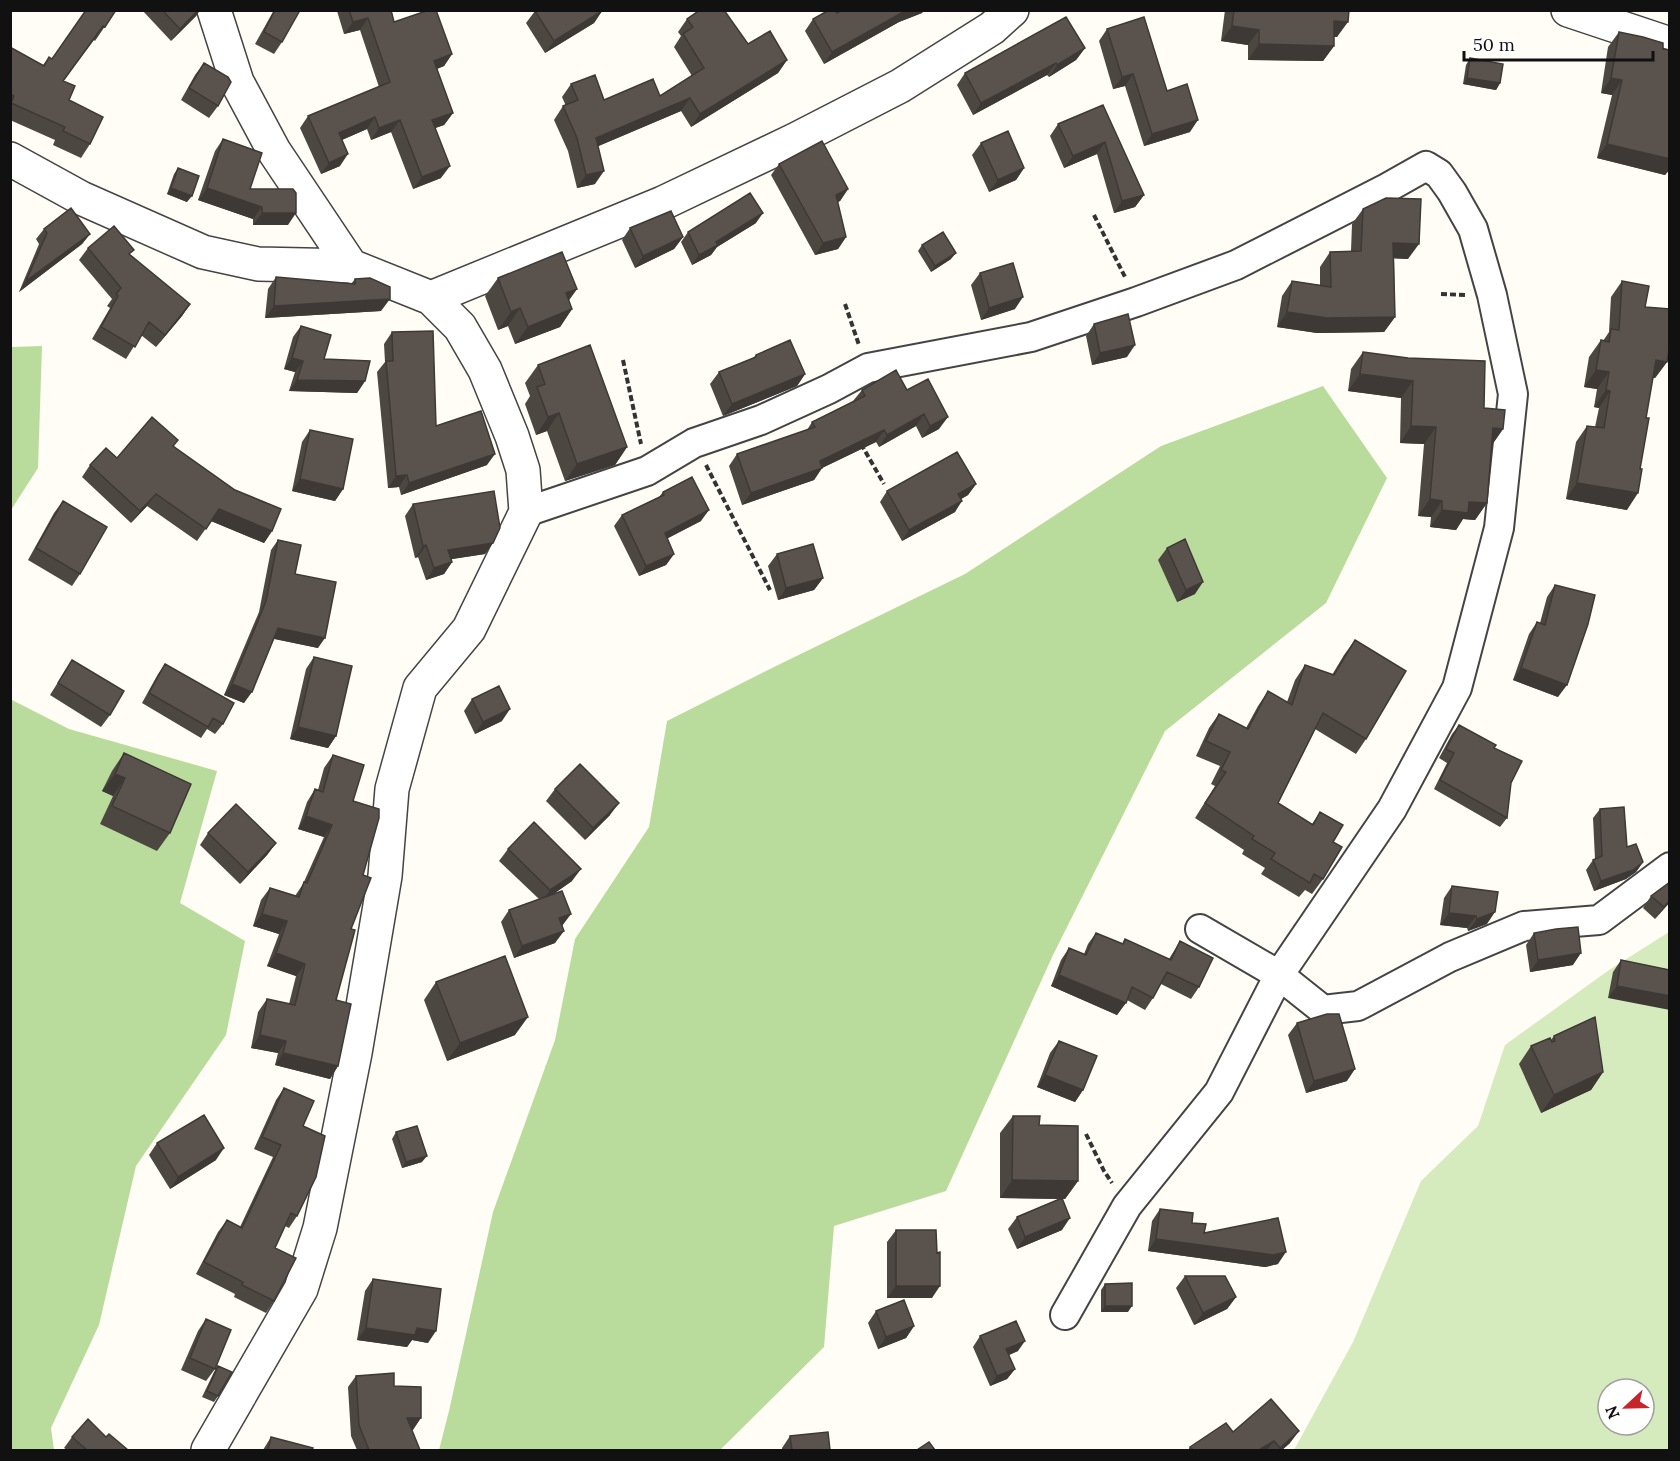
<svg xmlns="http://www.w3.org/2000/svg" width="1680" height="1461" viewBox="0 0 1680 1461" font-family="Lora,serif">
<rect width="100%" height="100%" fill="#fffdf5"/>
<path fill="#d5ebbd" fill-rule="evenodd" d="M 1669,932 L 1669,1450 L 1294,1450 L 1353,1342 L 1421,1181 L 1478,1126 L 1505,1045 L 1609,970 ZM 1608,1389 L 1644,1389 L 1644,1425 L 1608,1425 Z"/>
<path fill="#b9dc9c" d="M 42,346 L 38,468 L 11,510 L 11,347 Z
M 1323,386 L 1387,478 L 1326,603 L 1165,731 L 1053,955 L 946,1191 L 834,1226 L 824,1347 L 720,1450 L 439,1450 L 449,1411 L 493,1212 L 555,1040 L 575,939 L 649,827 L 667,721 L 776,666 L 965,574 L 1161,446 Z
M 10,699 L 69,729 L 217,771 L 180,903 L 245,941 L 226,1035 L 136,1166 L 99,1325 L 51,1428 L 54,1450 L 11,1450 Z"/>
<g fill="none" stroke-linecap="round" stroke-linejoin="round">
<defs>
<path id="minor" d="M 526,512 L 647,471 L 694,443 L 761,420 L 829,389 L 868,368 L 1031,337 L 1136,302 L 1236,265 L 1387,188 L 1426,166 L 1439,174 L 1452,192 L 1473,229 L 1492,295 L 1513,394 L 1499,528 L 1457,688 L 1392,809 L 1279,975 L 1219,1092 L 1127,1206 L 1065,1315
M 1200,929 L 1279,975 L 1323,1010 L 1358,1006 L 1450,957 L 1524,926 L 1599,920 L 1670,867"/>
<path id="tertiary" d="M 214,10 L 237,82 L 274,151 L 351,266
M 1568,10 L 1670,44
M 10,159 L 81,198 L 203,252 L 258,264 L 351,266 L 431,298 L 460,327 L 485,370 L 512,436 L 523,470 L 526,512 L 469,629 L 420,688 L 392,789 L 385,876 L 355,1053 L 320,1228 L 301,1289 L 208,1450
M 431,298 L 663,203 L 795,140 L 900,86 L 992,28 L 1012,10"/>
</defs>
<use href="#minor" stroke="#444" stroke-width="32"/>
<use href="#tertiary" stroke="#444" stroke-width="36"/>
<path stroke="#333" stroke-width="4" stroke-dasharray="6 3" stroke-linecap="butt" d="M 1094,215 L 1126,279
M 1441,294 L 1465,295
M 845,304 L 859,345
M 623,360 L 641,444
M 861,444 L 884,484
M 706,465 L 770,590
M 1086,1134 L 1104,1171 L 1112,1183"/>
<use href="#minor" stroke="#fff" stroke-width="28"/>
<use href="#tertiary" stroke="#fff" stroke-width="33"/>
</g>
<path fill="#4d4742" d="M 116,10 L 95,41 L 94,40 L 63,81 L 69,100 L 90,144 L 81,158 L 53,145 L 55,140 L 10,120 L 10,47 L 43,65 L 49,57 L 52,59 Z
M 142,10 L 200,10 L 196,16 L 171,41 Z
M 274,10 L 296,10 L 282,42 L 274,54 L 255,44 Z
M 391,10 L 394,22 L 452,54 L 444,66 L 437,69 L 453,113 L 444,125 L 435,128 L 441,178 L 413,189 L 391,132 L 371,140 L 367,129 L 342,140 L 340,166 L 321,174 L 300,128 L 308,116 L 379,87 L 360,30 L 344,34 L 337,11 Z
M 698,10 L 724,10 L 748,44 L 787,60 L 778,73 L 691,127 L 681,111 L 598,146 L 595,184 L 577,188 L 568,151 L 554,120 L 563,106 L 566,106 L 562,97 L 571,84 L 604,100 L 660,96 L 692,76 L 674,47 L 681,36 L 678,32 L 687,19 L 698,11 Z
M 842,10 L 924,10 L 922,13 L 899,22 L 824,64 L 805,31 L 813,19 L 837,13 Z
M 1225,10 L 1349,10 L 1337,37 L 1334,37 L 1334,46 L 1323,61 L 1248,60 L 1248,45 L 1221,41 Z
M 535,11 L 602,11 L 594,23 L 545,53 L 526,23 Z
M 1107,29 L 1167,91 L 1190,132 L 1144,146 L 1125,86 L 1113,89 L 1099,41 Z
M 1619,32 L 1670,50 L 1670,169 L 1665,175 L 1597,158 L 1612,95 L 1601,93 L 1608,47 Z
M 1085,48 L 1076,60 L 1049,77 L 1047,75 L 973,115 L 957,85 L 965,73 Z
M 1470,58 L 1500,83 L 1496,90 L 1463,84 L 1466,65 Z
M 204,63 L 218,106 L 209,118 L 181,100 L 195,75 Z
M 1103,105 L 1144,195 L 1135,207 L 1114,213 L 1097,154 L 1064,168 L 1050,136 L 1058,124 Z
M 223,139 L 250,189 L 288,225 L 253,225 L 253,219 L 198,200 L 215,151 Z
M 981,143 L 1024,168 L 1016,180 L 989,192 L 972,155 Z
M 779,164 L 848,189 L 840,201 L 837,202 L 846,237 L 838,249 L 815,255 L 771,175 Z
M 178,168 L 187,202 L 167,194 L 174,174 Z
M 1363,209 L 1408,259 L 1394,258 L 1395,317 L 1384,332 L 1317,333 L 1277,327 L 1282,296 L 1292,281 L 1320,285 L 1320,267 L 1330,252 L 1351,251 L 1352,224 Z
M 756,223 L 717,247 L 711,255 L 692,265 L 681,242 L 688,232 Z
M 630,228 L 683,237 L 674,249 L 635,268 L 622,240 Z
M 44,229 L 90,234 L 82,244 L 19,292 L 39,244 L 36,239 Z
M 922,245 L 951,259 L 931,272 L 918,251 Z
M 88,248 L 130,255 L 190,304 L 182,316 L 156,347 L 141,335 L 126,359 L 92,339 L 110,308 L 107,306 L 112,299 L 79,260 Z
M 980,273 L 1015,309 L 981,320 L 971,285 Z
M 276,277 L 351,284 L 355,279 L 381,311 L 265,318 L 268,289 Z
M 498,278 L 577,289 L 569,300 L 572,309 L 560,327 L 515,344 L 508,326 L 498,330 L 485,296 Z
M 1622,281 L 1645,307 L 1667,362 L 1655,378 L 1653,378 L 1627,510 L 1566,499 L 1576,442 L 1587,426 L 1595,427 L 1599,408 L 1594,407 L 1597,389 L 1584,387 L 1589,357 L 1601,340 L 1603,341 L 1609,332 L 1611,297 Z
M 1094,324 L 1127,357 L 1092,365 L 1086,336 Z
M 301,326 L 324,359 L 365,381 L 357,393 L 289,391 L 295,372 L 284,369 L 293,337 Z
M 392,332 L 436,426 L 487,465 L 401,495 L 399,487 L 388,488 L 377,372 L 385,362 L 384,344 Z
M 1363,352 L 1484,408 L 1503,429 L 1492,445 L 1487,503 L 1475,520 L 1463,519 L 1456,530 L 1430,527 L 1431,517 L 1418,516 L 1424,444 L 1400,443 L 1401,398 L 1348,391 L 1351,369 Z
M 756,355 L 805,374 L 797,386 L 723,416 L 710,384 L 719,372 L 753,358 Z
M 538,365 L 627,447 L 615,465 L 565,481 L 547,431 L 536,435 L 525,404 L 530,396 L 525,383 Z
M 862,390 L 907,390 L 939,429 L 922,438 L 916,426 L 879,447 L 876,442 L 822,468 L 814,480 L 742,505 L 729,466 L 737,454 L 807,430 L 812,422 L 853,401 Z
M 310,430 L 343,489 L 335,501 L 292,491 L 302,442 Z
M 173,446 L 272,531 L 264,543 L 211,521 L 197,541 L 147,506 L 131,523 L 82,477 L 90,465 Z
M 976,484 L 968,495 L 961,499 L 955,512 L 902,541 L 880,502 L 887,491 Z
M 663,492 L 701,521 L 667,538 L 674,554 L 666,565 L 639,576 L 614,526 L 622,515 L 659,497 Z
M 63,501 L 80,574 L 72,586 L 28,560 L 54,513 Z
M 413,504 L 493,543 L 485,554 L 451,559 L 452,562 L 444,574 L 426,580 L 418,557 L 415,558 L 405,516 Z
M 278,540 L 295,574 L 318,648 L 274,639 L 244,703 L 224,695 L 259,612 L 271,550 Z
M 1167,548 L 1195,594 L 1177,602 L 1158,560 Z
M 777,554 L 823,578 L 814,590 L 778,600 L 768,566 Z
M 1555,585 L 1558,697 L 1513,680 L 1529,634 L 1537,622 L 1540,623 L 1547,597 Z
M 1355,640 L 1366,739 L 1356,754 L 1315,729 L 1278,803 L 1312,824 L 1320,812 L 1333,842 L 1323,879 L 1312,894 L 1305,890 L 1299,897 L 1261,874 L 1265,868 L 1242,854 L 1244,850 L 1195,818 L 1215,786 L 1211,784 L 1220,766 L 1196,756 L 1209,728 L 1219,714 L 1246,728 L 1258,706 L 1268,691 L 1287,702 L 1295,680 L 1305,665 L 1332,675 L 1344,655 Z
M 314,657 L 336,736 L 328,748 L 290,739 L 306,669 Z
M 72,660 L 110,715 L 101,727 L 50,695 Z
M 165,664 L 223,724 L 215,734 L 207,729 L 201,738 L 142,703 L 158,674 Z
M 472,699 L 502,721 L 475,734 L 464,711 Z
M 1459,725 L 1494,748 L 1511,783 L 1507,818 L 1500,827 L 1434,789 L 1447,763 L 1439,758 L 1452,734 Z
M 124,753 L 170,833 L 157,851 L 100,824 L 113,796 L 102,791 L 112,771 Z
M 333,755 L 353,801 L 363,875 L 336,1000 L 338,1066 L 330,1079 L 275,1065 L 278,1053 L 251,1048 L 258,1012 L 267,999 L 289,1004 L 296,976 L 267,966 L 279,934 L 253,926 L 261,900 L 270,888 L 295,896 L 303,884 L 324,837 L 298,829 L 307,802 L 315,789 L 318,790 L 324,768 Z
M 555,789 L 610,815 L 585,840 L 546,801 Z
M 1600,809 L 1627,847 L 1643,862 L 1636,872 L 1626,879 L 1594,891 L 1586,870 L 1593,860 L 1595,859 L 1593,818 Z
M 208,833 L 276,843 L 267,855 L 240,884 L 200,845 Z
M 508,849 L 572,881 L 552,895 L 562,926 L 555,943 L 514,958 L 501,922 L 509,910 L 539,899 L 499,861 Z
M 1670,882 L 1670,902 L 1655,919 L 1643,908 L 1651,896 Z
M 1452,886 L 1487,924 L 1468,931 L 1467,928 L 1440,925 L 1444,898 Z
M 1096,933 L 1122,944 L 1125,939 L 1169,959 L 1180,941 L 1199,987 L 1191,999 L 1161,984 L 1153,998 L 1145,1010 L 1127,1000 L 1117,1015 L 1051,986 L 1061,960 L 1069,948 L 1084,954 L 1088,944 Z
M 1534,933 L 1573,965 L 1530,972 L 1526,945 Z
M 1621,960 L 1670,970 L 1608,998 L 1613,972 Z
M 436,982 L 515,1035 L 447,1061 L 424,1000 Z
M 1297,1023 L 1347,1081 L 1306,1093 L 1288,1035 Z
M 1554,1036 L 1603,1072 L 1591,1090 L 1541,1113 L 1519,1064 L 1531,1046 L 1551,1040 Z
M 1059,1041 L 1083,1090 L 1075,1102 L 1037,1087 L 1050,1053 Z
M 284,1088 L 303,1126 L 297,1216 L 289,1228 L 285,1226 L 275,1248 L 274,1301 L 266,1313 L 234,1297 L 235,1294 L 196,1274 L 218,1232 L 227,1220 L 240,1227 L 273,1157 L 254,1149 L 276,1100 Z
M 1013,1116 L 1039,1125 L 1078,1181 L 1065,1199 L 1062,1199 L 1062,1230 L 1017,1249 L 1008,1229 L 1017,1217 L 1060,1199 L 1000,1198 L 1000,1133 Z
M 396,1132 L 422,1162 L 402,1168 L 392,1139 Z
M 157,1143 L 216,1160 L 170,1189 L 149,1155 Z
M 1160,1209 L 1192,1223 L 1204,1233 L 1278,1264 L 1265,1267 L 1148,1251 L 1152,1221 Z
M 896,1230 L 937,1253 L 932,1298 L 887,1298 L 887,1242 Z
M 1185,1276 L 1236,1297 L 1227,1309 L 1194,1325 L 1176,1288 Z
M 373,1279 L 428,1343 L 412,1340 L 407,1347 L 357,1340 L 365,1291 Z
M 1105,1284 L 1128,1312 L 1101,1312 L 1101,1290 Z
M 876,1311 L 914,1326 L 906,1338 L 878,1349 L 868,1323 Z
M 206,1319 L 215,1369 L 206,1381 L 181,1370 L 198,1331 Z
M 980,1336 L 1018,1351 L 1009,1355 L 1015,1369 L 1007,1379 L 990,1386 L 973,1347 Z
M 218,1366 L 218,1396 L 214,1402 L 202,1397 L 214,1372 Z
M 356,1376 L 394,1386 L 413,1430 L 412,1430 L 420,1450 L 357,1450 L 351,1436 L 348,1387 Z
M 1233,1432 L 1290,1443 L 1282,1450 L 1188,1450 L 1190,1447 Z
M 790,1436 L 830,1450 L 782,1450 L 782,1448 Z
M 72,1437 L 106,1437 L 128,1450 L 67,1450 L 64,1448 Z
M 271,1437 L 312,1450 L 263,1450 Z"/>
<path fill="#3f3936" d="M 198,10 L 200,10 L 196,16 L 171,41 L 180,29 Z
M 907,10 L 924,10 L 922,13 L 899,22 L 824,64 L 832,52 Z
M 602,11 L 594,23 L 545,53 L 554,41 Z
M 368,18 L 360,30 L 344,34 L 353,22 Z
M 1334,21 L 1348,22 L 1337,37 L 1324,36 Z
M 1232,26 L 1259,30 L 1248,45 L 1221,41 Z
M 1259,44 L 1334,46 L 1323,61 L 1248,60 Z
M 1085,48 L 1076,60 L 1049,77 L 1057,65 Z
M 452,54 L 444,66 L 426,73 L 434,61 Z
M 787,60 L 778,73 L 691,127 L 700,114 Z
M 1056,63 L 1047,75 L 973,115 L 981,103 Z
M 1133,74 L 1125,86 L 1113,89 L 1122,77 Z
M 1467,78 L 1500,83 L 1496,90 L 1463,84 Z
M 1611,78 L 1622,80 L 1612,95 L 1601,93 Z
M 690,98 L 681,111 L 587,151 L 596,138 Z
M 453,113 L 444,125 L 424,132 L 432,120 Z
M 375,117 L 367,129 L 330,145 L 339,133 Z
M 400,120 L 391,132 L 371,140 L 379,128 Z
M 1198,120 L 1190,132 L 1144,146 L 1152,134 Z
M 1105,142 L 1097,154 L 1064,168 L 1073,156 Z
M 1607,144 L 1670,159 L 1670,169 L 1665,175 L 1597,158 Z
M 348,154 L 340,166 L 321,174 L 329,163 Z
M 450,166 L 441,178 L 413,189 L 422,177 Z
M 1024,168 L 1016,180 L 989,192 L 998,180 Z
M 604,171 L 595,184 L 577,188 L 586,175 Z
M 171,188 L 192,196 L 187,202 L 167,194 Z
M 207,188 L 262,207 L 253,219 L 198,200 Z
M 848,189 L 840,201 L 828,207 L 836,195 Z
M 1144,195 L 1135,207 L 1114,213 L 1122,201 Z
M 262,213 L 296,213 L 288,225 L 253,225 Z
M 763,213 L 756,223 L 717,247 L 711,255 L 692,265 L 699,255 L 716,242 Z
M 90,234 L 82,244 L 19,292 L 26,281 Z
M 683,237 L 674,249 L 635,268 L 643,256 Z
M 846,237 L 838,249 L 815,255 L 823,243 Z
M 1393,243 L 1419,244 L 1408,259 L 1383,258 Z
M 956,253 L 951,259 L 931,272 L 935,266 Z
M 577,289 L 564,307 L 566,293 Z
M 1023,297 L 1015,309 L 981,320 L 989,308 Z
M 390,299 L 381,311 L 265,318 L 274,306 Z
M 190,304 L 182,316 L 156,347 L 165,335 Z
M 520,308 L 508,326 L 498,330 L 511,312 Z
M 572,309 L 560,327 L 515,344 L 528,327 Z
M 1287,312 L 1395,317 L 1384,332 L 1317,333 L 1277,327 Z
M 1135,345 L 1127,357 L 1092,365 L 1100,353 Z
M 292,358 L 303,361 L 295,372 L 284,369 Z
M 1656,360 L 1667,362 L 1655,378 L 1644,377 Z
M 1596,370 L 1609,372 L 1597,389 L 1584,387 Z
M 805,374 L 797,386 L 723,416 L 732,404 Z
M 1360,374 L 1413,381 L 1401,398 L 1348,391 Z
M 297,380 L 365,381 L 357,393 L 289,391 Z
M 1606,390 L 1610,391 L 1599,408 L 1594,407 Z
M 559,413 L 547,431 L 536,435 L 548,417 Z
M 924,414 L 916,426 L 879,447 L 887,435 Z
M 948,417 L 939,429 L 922,438 L 930,426 Z
M 1411,426 L 1436,427 L 1424,444 L 1400,443 Z
M 1493,428 L 1503,429 L 1491,446 Z
M 884,430 L 876,442 L 822,468 L 814,480 L 742,505 L 751,493 L 820,461 Z
M 627,447 L 615,465 L 565,481 L 577,464 Z
M 495,454 L 487,465 L 401,495 L 409,483 Z
M 407,475 L 399,487 L 388,488 L 396,476 Z
M 300,479 L 343,489 L 335,501 L 292,491 Z
M 1577,483 L 1638,493 L 1627,510 L 1566,499 Z
M 976,484 L 968,495 L 951,505 L 958,494 Z
M 156,494 L 147,506 L 131,523 L 140,511 Z
M 1430,499 L 1442,501 L 1431,517 L 1418,516 Z
M 962,501 L 955,512 L 902,541 L 909,530 Z
M 1469,502 L 1487,503 L 1475,520 L 1463,519 L 1456,530 L 1430,527 L 1442,510 Z
M 219,509 L 272,531 L 264,543 L 211,521 Z
M 709,510 L 701,521 L 657,544 L 665,533 Z
M 493,543 L 485,554 L 440,561 L 448,550 Z
M 426,545 L 418,557 L 415,558 L 423,546 Z
M 674,554 L 666,565 L 639,576 L 646,566 Z
M 452,562 L 444,574 L 426,580 L 434,568 Z
M 823,578 L 814,590 L 778,600 L 786,588 Z
M 1203,582 L 1195,594 L 1177,602 L 1186,590 Z
M 278,628 L 325,638 L 318,648 L 271,638 Z
M 1521,668 L 1567,685 L 1558,697 L 1513,680 Z
M 232,684 L 252,692 L 244,703 L 224,695 Z
M 510,709 L 502,721 L 475,734 L 483,722 Z
M 298,727 L 336,736 L 328,748 L 290,739 Z
M 115,774 L 125,778 L 113,796 L 102,791 Z
M 619,803 L 610,815 L 585,840 L 593,828 Z
M 306,816 L 332,825 L 324,837 L 298,829 Z
M 276,843 L 267,855 L 240,884 L 248,872 Z
M 1643,862 L 1636,872 L 1626,879 L 1594,891 L 1601,881 Z
M 581,869 L 572,881 L 542,902 L 550,890 Z
M 1670,900 L 1670,902 L 1655,919 L 1664,907 Z
M 1495,912 L 1487,924 L 1468,931 L 1477,919 Z
M 1449,913 L 1476,916 L 1467,928 L 1440,925 Z
M 262,914 L 287,921 L 279,934 L 253,926 Z
M 571,914 L 562,926 L 559,918 Z
M 564,931 L 555,943 L 514,958 L 522,946 Z
M 276,953 L 305,964 L 296,976 L 267,966 Z
M 1581,953 L 1573,965 L 1530,972 L 1538,960 Z
M 1059,975 L 1126,1003 L 1117,1015 L 1051,986 Z
M 1617,986 L 1670,996 L 1670,1010 L 1608,998 Z
M 528,1017 L 515,1035 L 447,1061 L 460,1043 Z
M 260,1035 L 286,1041 L 278,1053 L 251,1048 Z
M 283,1053 L 338,1066 L 330,1079 L 275,1065 Z
M 1355,1069 L 1347,1081 L 1306,1093 L 1314,1081 Z
M 1603,1072 L 1591,1090 L 1541,1113 L 1554,1095 Z
M 1045,1075 L 1083,1090 L 1075,1102 L 1037,1087 Z
M 224,1148 L 216,1160 L 170,1189 L 178,1177 Z
M 427,1156 L 422,1162 L 402,1168 L 406,1162 Z
M 1012,1180 L 1078,1181 L 1065,1199 L 1000,1198 Z
M 1070,1218 L 1062,1230 L 1017,1249 L 1025,1237 Z
M 1156,1239 L 1286,1252 L 1278,1264 L 1265,1267 L 1148,1251 Z
M 896,1286 L 940,1286 L 932,1298 L 887,1298 Z
M 1236,1297 L 1227,1309 L 1194,1325 L 1203,1313 Z
M 1105,1306 L 1132,1306 L 1128,1312 L 1101,1312 Z
M 914,1326 L 906,1338 L 878,1349 L 886,1337 Z
M 366,1328 L 417,1328 L 436,1331 L 428,1343 L 412,1340 L 407,1347 L 357,1340 Z
M 1025,1341 L 1018,1351 L 999,1359 L 1006,1349 Z
M 1015,1369 L 1007,1379 L 990,1386 L 997,1376 Z
M 407,1418 L 421,1418 L 413,1430 L 399,1429 Z
M 1299,1431 L 1290,1443 L 1282,1450 L 1278,1450 L 1280,1448 Z
M 1274,1441 L 1267,1450 L 1259,1450 Z"/>
<path fill="#5a524d" stroke="#3f3936" stroke-width="1.5" d="M 86,10 L 116,10 L 105,27 L 103,26 L 63,81 L 75,86 L 69,100 L 103,117 L 90,144 L 63,131 L 65,127 L 11,103 L 14,96 L 10,94 L 10,47 L 44,66 L 49,57 L 52,59 Z
M 162,10 L 198,10 L 180,29 Z
M 275,10 L 296,10 L 299,12 L 282,42 L 264,32 Z
M 349,10 L 391,10 L 394,22 L 429,10 L 436,10 L 452,54 L 434,61 L 453,113 L 432,120 L 450,166 L 422,177 L 400,120 L 379,128 L 375,117 L 339,133 L 348,154 L 329,163 L 308,116 L 390,82 L 368,18 L 353,22 Z
M 536,10 L 602,10 L 602,11 L 554,41 L 535,11 Z
M 700,10 L 724,10 L 748,44 L 770,31 L 787,60 L 700,114 L 690,98 L 596,138 L 604,171 L 586,175 L 577,138 L 563,106 L 578,100 L 571,84 L 595,75 L 604,100 L 653,79 L 660,96 L 704,68 L 683,34 L 693,27 L 687,19 Z
M 829,10 L 835,10 L 837,13 L 842,10 L 907,10 L 832,52 L 813,19 Z
M 1234,10 L 1349,10 L 1348,22 L 1334,21 L 1334,46 L 1259,44 L 1259,30 L 1232,26 Z
M 1066,17 L 1085,48 L 1057,65 L 1056,63 L 981,103 L 965,73 Z
M 1144,17 L 1167,91 L 1187,84 L 1198,120 L 1152,134 L 1133,74 L 1122,77 L 1107,29 Z
M 1619,32 L 1643,37 L 1663,43 L 1663,49 L 1670,50 L 1670,159 L 1607,144 L 1622,80 L 1611,78 Z
M 1470,58 L 1503,64 L 1500,83 L 1467,78 Z
M 204,63 L 228,77 L 231,82 L 218,106 L 189,88 Z
M 1103,105 L 1144,195 L 1122,201 L 1105,142 L 1073,156 L 1058,124 Z
M 1008,131 L 1024,168 L 998,180 L 981,143 Z
M 223,139 L 262,153 L 250,189 L 293,189 L 296,193 L 296,213 L 262,213 L 262,207 L 207,188 Z
M 822,141 L 848,189 L 836,195 L 846,237 L 823,243 L 779,164 Z
M 178,168 L 199,176 L 192,196 L 171,188 Z
M 750,193 L 763,213 L 716,242 L 718,245 L 699,255 L 688,232 Z
M 1386,198 L 1421,199 L 1419,244 L 1393,243 L 1395,317 L 1327,318 L 1287,312 L 1292,281 L 1331,287 L 1330,252 L 1361,251 L 1363,209 Z
M 71,208 L 90,234 L 26,281 L 47,233 L 44,229 Z
M 671,211 L 683,237 L 643,256 L 630,228 Z
M 114,226 L 134,250 L 129,254 L 190,304 L 165,335 L 149,322 L 135,347 L 101,327 L 118,296 L 116,294 L 121,288 L 88,248 Z
M 943,232 L 956,253 L 935,266 L 922,245 Z
M 562,252 L 577,289 L 566,293 L 572,309 L 528,327 L 520,308 L 511,312 L 498,278 Z
M 1013,263 L 1023,297 L 989,308 L 980,273 Z
M 276,277 L 355,284 L 355,279 L 370,278 L 390,287 L 390,299 L 274,306 Z
M 1622,281 L 1649,286 L 1645,307 L 1670,309 L 1670,344 L 1667,362 L 1656,360 L 1646,418 L 1649,418 L 1640,469 L 1642,469 L 1638,493 L 1577,483 L 1587,426 L 1604,428 L 1610,391 L 1606,390 L 1609,372 L 1596,370 L 1601,340 L 1609,342 L 1611,329 L 1619,330 Z
M 1128,314 L 1135,345 L 1100,353 L 1094,324 Z
M 301,326 L 331,335 L 324,359 L 370,361 L 365,381 L 297,380 L 303,361 L 292,358 Z
M 433,331 L 436,426 L 481,411 L 495,454 L 409,483 L 407,475 L 396,476 L 386,361 L 393,361 L 392,332 Z
M 790,340 L 805,374 L 732,404 L 719,372 L 756,357 L 756,355 Z
M 590,345 L 627,447 L 577,464 L 559,413 L 548,417 L 537,387 L 545,384 L 538,365 Z
M 1363,352 L 1408,358 L 1485,361 L 1484,408 L 1505,410 L 1503,429 L 1493,428 L 1487,503 L 1469,502 L 1468,513 L 1442,510 L 1442,501 L 1430,499 L 1436,427 L 1411,426 L 1413,381 L 1360,374 Z
M 896,370 L 907,390 L 928,379 L 948,417 L 930,426 L 924,414 L 887,435 L 884,430 L 820,461 L 822,468 L 751,493 L 737,454 L 815,427 L 812,422 L 865,396 L 862,390 Z
M 152,417 L 178,440 L 173,446 L 235,490 L 281,509 L 272,531 L 219,509 L 206,529 L 156,494 L 140,511 L 90,465 L 106,448 L 117,458 Z
M 310,430 L 353,439 L 343,489 L 300,479 Z
M 957,452 L 976,484 L 958,494 L 962,501 L 909,530 L 887,491 Z
M 692,477 L 709,510 L 665,533 L 674,554 L 646,566 L 622,515 L 664,495 L 663,492 Z
M 494,491 L 500,528 L 493,543 L 448,550 L 452,562 L 434,568 L 426,545 L 423,546 L 413,504 Z
M 63,501 L 107,527 L 80,574 L 36,548 Z
M 1185,539 L 1203,582 L 1186,590 L 1167,548 Z
M 278,540 L 301,545 L 295,574 L 336,582 L 325,638 L 278,628 L 252,692 L 232,684 L 266,601 Z
M 813,544 L 823,578 L 786,588 L 777,554 Z
M 1555,585 L 1595,595 L 1588,624 L 1567,685 L 1521,668 L 1537,622 L 1545,625 Z
M 1355,640 L 1406,671 L 1366,739 L 1323,713 L 1278,803 L 1313,825 L 1320,812 L 1343,825 L 1333,842 L 1342,847 L 1323,879 L 1314,874 L 1310,883 L 1271,859 L 1275,853 L 1252,839 L 1254,836 L 1205,803 L 1226,772 L 1221,770 L 1230,752 L 1206,741 L 1219,714 L 1248,729 L 1268,691 L 1292,705 L 1305,665 L 1334,675 Z
M 314,657 L 352,666 L 336,736 L 298,727 Z
M 72,660 L 124,691 L 110,715 L 58,683 Z
M 165,664 L 234,703 L 223,724 L 213,718 L 208,727 L 149,693 Z
M 499,686 L 510,709 L 483,722 L 472,699 Z
M 1459,725 L 1496,745 L 1494,748 L 1522,761 L 1511,783 L 1507,818 L 1440,780 L 1454,753 L 1446,749 Z
M 124,753 L 191,784 L 170,833 L 112,806 L 125,778 L 115,774 Z
M 333,755 L 364,765 L 353,801 L 379,809 L 379,818 L 363,875 L 371,878 L 351,929 L 355,930 L 336,1000 L 351,1004 L 338,1066 L 283,1053 L 286,1041 L 260,1035 L 267,999 L 295,1005 L 305,964 L 276,953 L 287,921 L 262,914 L 270,888 L 299,897 L 304,882 L 307,883 L 332,825 L 306,816 L 315,789 L 323,792 Z
M 580,764 L 619,803 L 593,828 L 555,789 Z
M 236,804 L 276,843 L 248,872 L 208,833 Z
M 1624,807 L 1627,847 L 1636,844 L 1643,862 L 1633,870 L 1601,881 L 1593,860 L 1602,856 L 1600,809 Z
M 534,822 L 581,869 L 550,890 L 508,849 Z
M 1670,882 L 1670,900 L 1664,907 L 1651,896 Z
M 1452,886 L 1498,892 L 1495,912 L 1477,919 L 1476,916 L 1449,913 Z
M 562,891 L 571,914 L 559,918 L 564,931 L 522,946 L 509,910 Z
M 1578,927 L 1581,953 L 1538,960 L 1534,933 L 1556,929 Z
M 1096,933 L 1123,944 L 1125,939 L 1171,960 L 1180,941 L 1213,958 L 1199,987 L 1167,972 L 1153,998 L 1132,987 L 1126,1003 L 1059,975 L 1069,948 L 1086,955 Z
M 505,956 L 528,1017 L 460,1043 L 436,982 Z
M 1621,960 L 1670,970 L 1670,996 L 1617,986 Z
M 1327,1014 L 1339,1014 L 1355,1069 L 1314,1081 L 1297,1023 Z
M 1595,1017 L 1603,1072 L 1554,1095 L 1531,1046 L 1550,1038 L 1552,1042 L 1555,1041 L 1554,1036 Z
M 1059,1041 L 1097,1056 L 1083,1090 L 1045,1075 Z
M 284,1088 L 314,1101 L 303,1126 L 325,1136 L 316,1177 L 297,1216 L 291,1213 L 275,1248 L 296,1258 L 274,1301 L 242,1285 L 243,1282 L 204,1262 L 227,1220 L 242,1228 L 281,1145 L 262,1137 Z
M 204,1115 L 224,1148 L 178,1177 L 157,1143 Z
M 1013,1116 L 1040,1116 L 1039,1125 L 1078,1126 L 1078,1181 L 1012,1180 Z
M 417,1126 L 427,1156 L 406,1162 L 396,1132 Z
M 1062,1198 L 1070,1218 L 1025,1237 L 1017,1217 Z
M 1160,1209 L 1193,1213 L 1192,1223 L 1206,1224 L 1204,1233 L 1278,1218 L 1286,1252 L 1273,1255 L 1156,1239 Z
M 896,1230 L 936,1230 L 937,1253 L 940,1252 L 940,1286 L 896,1286 Z
M 1185,1276 L 1225,1276 L 1236,1297 L 1203,1313 Z
M 373,1279 L 441,1289 L 436,1331 L 417,1328 L 415,1335 L 366,1328 Z
M 1132,1283 L 1132,1306 L 1105,1306 L 1105,1284 Z
M 904,1300 L 914,1326 L 886,1337 L 876,1311 Z
M 206,1319 L 231,1330 L 215,1369 L 190,1358 Z
M 1016,1321 L 1025,1341 L 1006,1349 L 1015,1369 L 997,1376 L 980,1336 Z
M 218,1366 L 232,1372 L 218,1396 L 207,1391 Z
M 394,1373 L 394,1386 L 421,1387 L 421,1418 L 407,1418 L 420,1450 L 369,1450 L 359,1425 L 356,1376 Z
M 1271,1399 L 1299,1431 L 1280,1448 L 1274,1441 L 1259,1450 L 1193,1450 L 1190,1447 L 1226,1423 L 1233,1432 Z
M 88,1419 L 106,1437 L 109,1434 L 128,1450 L 87,1450 L 72,1437 Z
M 828,1432 L 830,1450 L 792,1450 L 790,1436 Z
M 271,1437 L 313,1448 L 312,1450 L 268,1450 Z
M 929,1442 L 935,1450 L 917,1450 Z"/>
<rect width="1680" height="1461" fill="none" stroke="#111111" stroke-width="24"/>
<g transform="translate(1626 1407) rotate(248)"><circle r="28" fill="#ffffff" stroke="#a0a0a0" stroke-width="1.5"/>
<path d="M0-4.5L10 22L0 15L-10 22Z" fill="#c4262e"/>
<text y="-9" font-size="16" font-weight="bold" text-anchor="middle" fill="#111111">N</text>
</g>
<path d="M1464 51v9h189v-9" fill="none" stroke="#111111" stroke-width="3"/>
<text x="1473" y="51" font-size="18" fill="#111111" stroke="#ffffff" stroke-width="4.5" paint-order="stroke">50 m</text>
</svg>
